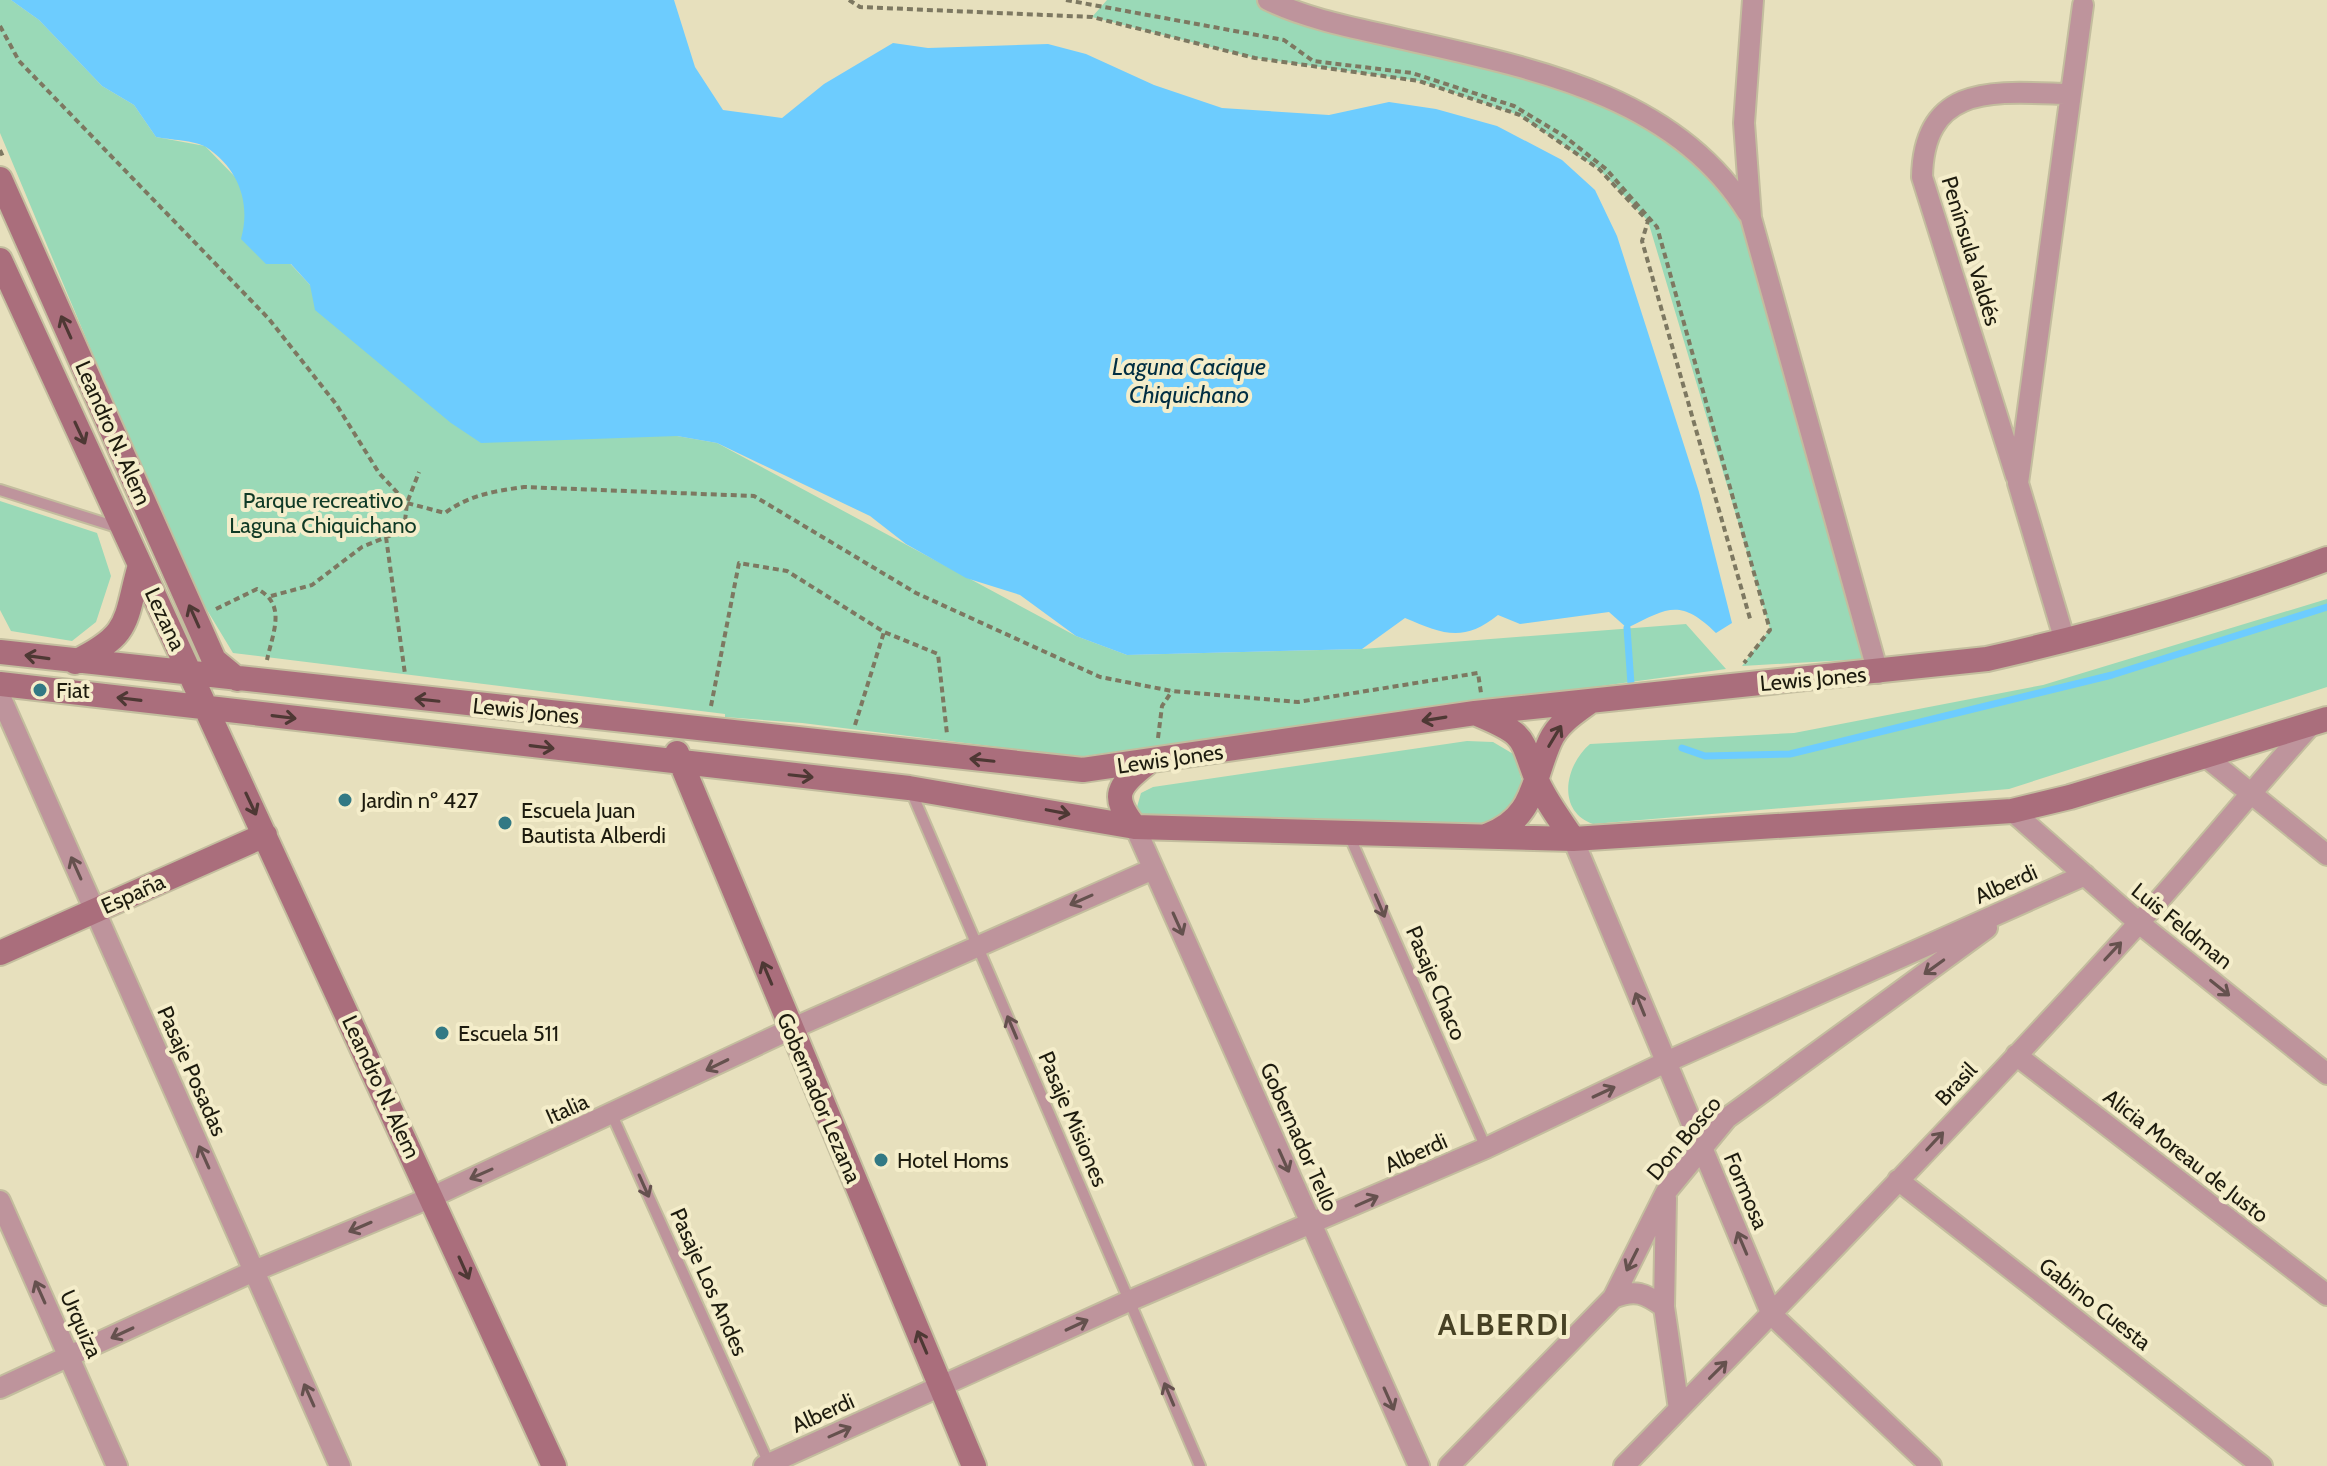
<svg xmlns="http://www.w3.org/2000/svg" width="2327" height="1466" viewBox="0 0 2327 1466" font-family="Cabin,sans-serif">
<rect width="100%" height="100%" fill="#e7e0bd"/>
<path fill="#9ad9b7" d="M 0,0 L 11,0 L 39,20 L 102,86 L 134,105 L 156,137 L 205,146 L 241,183 L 247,217 L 310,285 L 677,436 L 717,443 L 1076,636 L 1127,655 L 1362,649 L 1686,624 L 1726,669 L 1078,757 L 802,723 L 725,717 L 725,714 L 233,653 L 184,572 L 0,133 Z
M 1107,0 L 1268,0 L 1511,64 L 1660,124 L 1751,218 L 1883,658 L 1742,666 L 1770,629 L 1648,221 L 1599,169 L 1519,115 L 1419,81 L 1255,58 L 1092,17 Z
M 0,501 L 97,533 L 111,576 L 96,622 L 72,641 L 11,631 L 0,610 Z
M 2327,599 L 2327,687 L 2009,789 L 1593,824 C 1556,811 1565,765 1590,744 L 1794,733 L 2043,685 Z
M 1467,741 L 1493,742 L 1515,755 L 1522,782 L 1517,807 L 1474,832 L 1142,818 L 1137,807 L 1141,793 L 1153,787 Z"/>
<path fill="#6dccfe" d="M 11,0 L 674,0 L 695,67 L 723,110 L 782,118 L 824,84 L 893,43 L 928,48 L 1048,44 L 1086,54 L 1154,85 L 1222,108 L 1329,115 L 1389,102 L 1436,109 L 1497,126 L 1562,160 L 1595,190 L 1617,236 L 1699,492 L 1732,623 L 1716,633 C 1680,598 1668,608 1627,628 L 1609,612 L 1520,624 L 1498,615 C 1463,643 1443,634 1405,618 L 1362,649 L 1127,655 L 1076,636 L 1020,595 L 966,578 L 906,544 L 870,516 L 717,443 L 677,436 L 481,443 L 451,423 L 315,310 L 310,285 L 291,264 L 266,264 L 241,239 C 251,203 239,169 206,147 C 194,140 170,140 156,137 L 134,105 L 102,86 L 39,20 Z"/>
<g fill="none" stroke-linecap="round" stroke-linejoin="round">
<path stroke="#6dccfe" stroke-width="7" d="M 1627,628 L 1631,684
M 1682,748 L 1705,756 L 1790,754 L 2112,675 L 2327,607"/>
<defs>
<path id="lane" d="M 0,490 L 120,528
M 911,791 L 1200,1466
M 1349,835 L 1486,1148
M 612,1115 L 770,1466"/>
<path id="street" d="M 1268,0 C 1305,18 1350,27 1390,36 C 1519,66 1673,90 1748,213
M 1753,0 L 1744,123 L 1751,218 L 1878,673
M 2016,476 L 1922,177 C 1924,82 1996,92 2068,94
M 2065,641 L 2018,483 L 2083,5
M 0,696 L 340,1466
M 2206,757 L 2327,855
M 2012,811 L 2139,923 L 2327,1074
M 1135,827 L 1419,1466
M 1573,839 L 1772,1315 L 1931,1466
M 2016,1055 L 2327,1295
M 1898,1180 L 2262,1466
M 1666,1198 L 1664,1307 L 1679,1409
M 0,1201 L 117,1466
M 1613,1298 C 1635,1289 1645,1293 1664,1307
M 0,1388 L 254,1271 L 432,1197 L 791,1029 L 1153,869
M 764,1466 L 1129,1301 L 1486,1148 L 1664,1063 L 2085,875
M 1449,1466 L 1613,1298 L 1666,1192 L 1727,1118 L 1987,928
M 1624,1466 C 1797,1287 1970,1109 2137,925 C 2197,859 2252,790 2312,724"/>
<path id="secondary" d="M 0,179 L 214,660 L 237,679
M 0,260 L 554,1466
M 0,652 L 1083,770 L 1475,713 L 1987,659 C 2102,633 2217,600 2327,559
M 75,662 C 132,634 124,622 140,565
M 0,684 L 909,788 L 1135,827 L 1573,839 L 2012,811 L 2070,797 L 2327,719
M 1477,714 C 1530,736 1519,737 1539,785 C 1548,804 1561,821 1573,839
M 677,753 L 974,1466
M 1135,827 C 1110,796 1118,786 1146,764
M 1486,836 C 1535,819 1532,781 1550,741 C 1558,723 1576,712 1591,701
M 0,953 L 265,835"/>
</defs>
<use href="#lane" stroke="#c3bd9e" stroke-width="14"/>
<use href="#street" stroke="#c3bd9e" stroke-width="24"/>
<use href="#secondary" stroke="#c3bd9e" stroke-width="28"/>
<path stroke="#7d7861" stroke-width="4" stroke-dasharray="6 4" stroke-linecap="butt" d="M 849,0 L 860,7 L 1092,17 L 1255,58 L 1419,81 L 1520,115 L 1599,169 L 1648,221 L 1642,241 L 1751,622
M 1066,0 L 1284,40 L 1313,61 L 1412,73 L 1514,106 L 1564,136 L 1606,169 L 1657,227 L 1770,630 L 1744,663
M 0,26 L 19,61 L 269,319 L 336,404 L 379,473 L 407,503 L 445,513 C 469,495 495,491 524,487 L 754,496 L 916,593 L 1100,677 L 1172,691 L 1298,702 L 1478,673 L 1481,693
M 0,150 L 4,159
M 386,537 L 405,674
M 271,596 L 312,585 L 362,547 L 404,530 L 407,503 L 419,472
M 216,609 L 257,589 C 287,604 273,632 267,660
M 711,706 L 739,563 L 787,571 L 884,632 L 938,654 L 947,734
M 855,725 L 884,632
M 1158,738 L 1162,706 L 1172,691"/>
<use href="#lane" stroke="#be949c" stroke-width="10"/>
<use href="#street" stroke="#be949c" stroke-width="20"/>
<use href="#secondary" stroke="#aa6e7c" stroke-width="24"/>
</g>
<defs><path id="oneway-shaft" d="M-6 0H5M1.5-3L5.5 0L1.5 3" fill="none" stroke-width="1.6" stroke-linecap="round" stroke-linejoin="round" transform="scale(2)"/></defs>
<g stroke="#4e3834">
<use href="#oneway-shaft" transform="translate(66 327) rotate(-114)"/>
<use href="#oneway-shaft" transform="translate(80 433) rotate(65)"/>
<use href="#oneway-shaft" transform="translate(194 616) rotate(-114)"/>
<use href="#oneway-shaft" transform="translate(37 657) rotate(-172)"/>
<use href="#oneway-shaft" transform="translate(129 699) rotate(-173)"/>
<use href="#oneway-shaft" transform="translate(427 700) rotate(-174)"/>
<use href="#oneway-shaft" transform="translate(284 717) rotate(7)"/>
<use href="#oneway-shaft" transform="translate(1434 719) rotate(171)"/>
<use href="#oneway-shaft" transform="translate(1555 736) rotate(-59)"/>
<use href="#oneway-shaft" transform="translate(542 747) rotate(7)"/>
<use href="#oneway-shaft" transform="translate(982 760) rotate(-174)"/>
<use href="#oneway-shaft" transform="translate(801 776) rotate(6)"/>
<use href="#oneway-shaft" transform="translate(251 804) rotate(65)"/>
<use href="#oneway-shaft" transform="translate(1058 812) rotate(11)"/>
<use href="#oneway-shaft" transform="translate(767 973) rotate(-113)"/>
<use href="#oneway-shaft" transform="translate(464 1268) rotate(66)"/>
<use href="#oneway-shaft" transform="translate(922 1342) rotate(-113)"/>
</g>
<g stroke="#65514e">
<use href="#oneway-shaft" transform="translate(76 868) rotate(-114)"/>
<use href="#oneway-shaft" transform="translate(1081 900) rotate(156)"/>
<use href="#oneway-shaft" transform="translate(1380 906) rotate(67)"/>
<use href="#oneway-shaft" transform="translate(1178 924) rotate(66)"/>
<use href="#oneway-shaft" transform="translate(2113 951) rotate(-47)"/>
<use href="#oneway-shaft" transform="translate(1934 967) rotate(144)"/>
<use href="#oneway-shaft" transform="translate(2220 988) rotate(39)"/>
<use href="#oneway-shaft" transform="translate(1640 1004) rotate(-112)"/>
<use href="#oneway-shaft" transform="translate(1012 1027) rotate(-113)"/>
<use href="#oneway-shaft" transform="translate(717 1065) rotate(154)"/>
<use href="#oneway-shaft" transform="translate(1604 1092) rotate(-25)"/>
<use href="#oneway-shaft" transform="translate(1935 1141) rotate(-47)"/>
<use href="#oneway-shaft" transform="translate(204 1157) rotate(-114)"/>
<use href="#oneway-shaft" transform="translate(1284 1161) rotate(66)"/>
<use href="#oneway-shaft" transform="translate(481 1174) rotate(156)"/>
<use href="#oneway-shaft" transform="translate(644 1186) rotate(66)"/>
<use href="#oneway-shaft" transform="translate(1367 1201) rotate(-24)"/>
<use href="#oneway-shaft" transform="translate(360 1227) rotate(157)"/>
<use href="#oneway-shaft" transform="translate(1742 1243) rotate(-113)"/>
<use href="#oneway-shaft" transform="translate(1632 1260) rotate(117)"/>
<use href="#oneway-shaft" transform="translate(40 1292) rotate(-114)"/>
<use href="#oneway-shaft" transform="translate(1077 1325) rotate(-25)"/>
<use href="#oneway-shaft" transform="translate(122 1333) rotate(155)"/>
<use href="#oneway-shaft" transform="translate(1718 1370) rotate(-45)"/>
<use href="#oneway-shaft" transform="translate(1169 1394) rotate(-113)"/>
<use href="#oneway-shaft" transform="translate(309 1395) rotate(-114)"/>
<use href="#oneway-shaft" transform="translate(1389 1399) rotate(66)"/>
<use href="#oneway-shaft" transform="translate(840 1432) rotate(-24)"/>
</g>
<g fill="#327984" stroke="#f4edca" stroke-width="3">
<circle cx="40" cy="690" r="8"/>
<circle cx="345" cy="800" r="8"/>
<circle cx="505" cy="823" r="8"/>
<circle cx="442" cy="1033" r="8"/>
<circle cx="881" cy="1160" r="8"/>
</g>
<g text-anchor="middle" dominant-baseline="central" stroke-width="8" stroke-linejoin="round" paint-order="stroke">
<g font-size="22" fill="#1d1b0e" stroke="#f4edca">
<text transform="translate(1971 251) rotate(73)">Península Valdés</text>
<text transform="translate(113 433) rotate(66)">Leandro N. Alem</text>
<text transform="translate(165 619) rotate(65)">Lezana</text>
<text transform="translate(1813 679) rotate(-5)">Lewis Jones</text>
<text transform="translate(526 711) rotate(6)">Lewis Jones</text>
<text transform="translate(1170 759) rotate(-8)">Lewis Jones</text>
<text transform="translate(2006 884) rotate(-24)">Alberdi</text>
<text transform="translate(133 894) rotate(-24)">España</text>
<text transform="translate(2182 926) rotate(39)">Luis Feldman</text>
<text transform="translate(1436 983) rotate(67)">Pasaje Chaco</text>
<text transform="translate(192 1071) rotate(66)">Pasaje Posadas</text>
<text transform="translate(1956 1084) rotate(-47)">Brasil</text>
<text transform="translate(381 1087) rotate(65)">Leandro N. Alem</text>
<text transform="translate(819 1098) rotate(67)">Gobernador Lezana</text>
<text transform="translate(567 1109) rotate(-24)">Italia</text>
<text transform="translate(1073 1119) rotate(67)">Pasaje Misiones</text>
<text transform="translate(1299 1137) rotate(66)">Gobernador Tello</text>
<text transform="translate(1684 1138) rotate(-50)">Don Bosco</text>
<text transform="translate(1416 1153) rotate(-24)">Alberdi</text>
<text transform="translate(2186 1156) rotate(38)">Alicia Moreau de Justo</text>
<text transform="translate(1746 1191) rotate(67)">Formosa</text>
<text transform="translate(709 1282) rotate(66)">Pasaje Los Andes</text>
<text transform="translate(2095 1304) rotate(38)">Gabino Cuesta</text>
<text transform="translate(81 1324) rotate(66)">Urquiza</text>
<text transform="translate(823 1413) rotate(-24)">Alberdi</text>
</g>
<g font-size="22" fill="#103a26" stroke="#f4edca">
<text x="323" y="500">Parque recreativo<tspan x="323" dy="25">Laguna Chiquichano</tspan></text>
</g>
<g font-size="22" fill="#1d1b0e" stroke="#f4edca" text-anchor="start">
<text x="56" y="690">Fiat</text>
<text x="361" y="800">Jardìn nº 427</text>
<text x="521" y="810">Escuela Juan<tspan x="521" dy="25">Bautista Alberdi</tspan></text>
<text x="458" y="1033">Escuela 511</text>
<text x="897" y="1160">Hotel Homs</text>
</g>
<g font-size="24" font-style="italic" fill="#012e42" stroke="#f4edca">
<text x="1189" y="366">Laguna Cacique<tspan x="1189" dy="28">Chiquichano</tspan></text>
</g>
<g font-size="30" font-weight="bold" letter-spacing="2" fill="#474124" stroke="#f4edca">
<text x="1504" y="1324">ALBERDI</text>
</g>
</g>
</svg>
